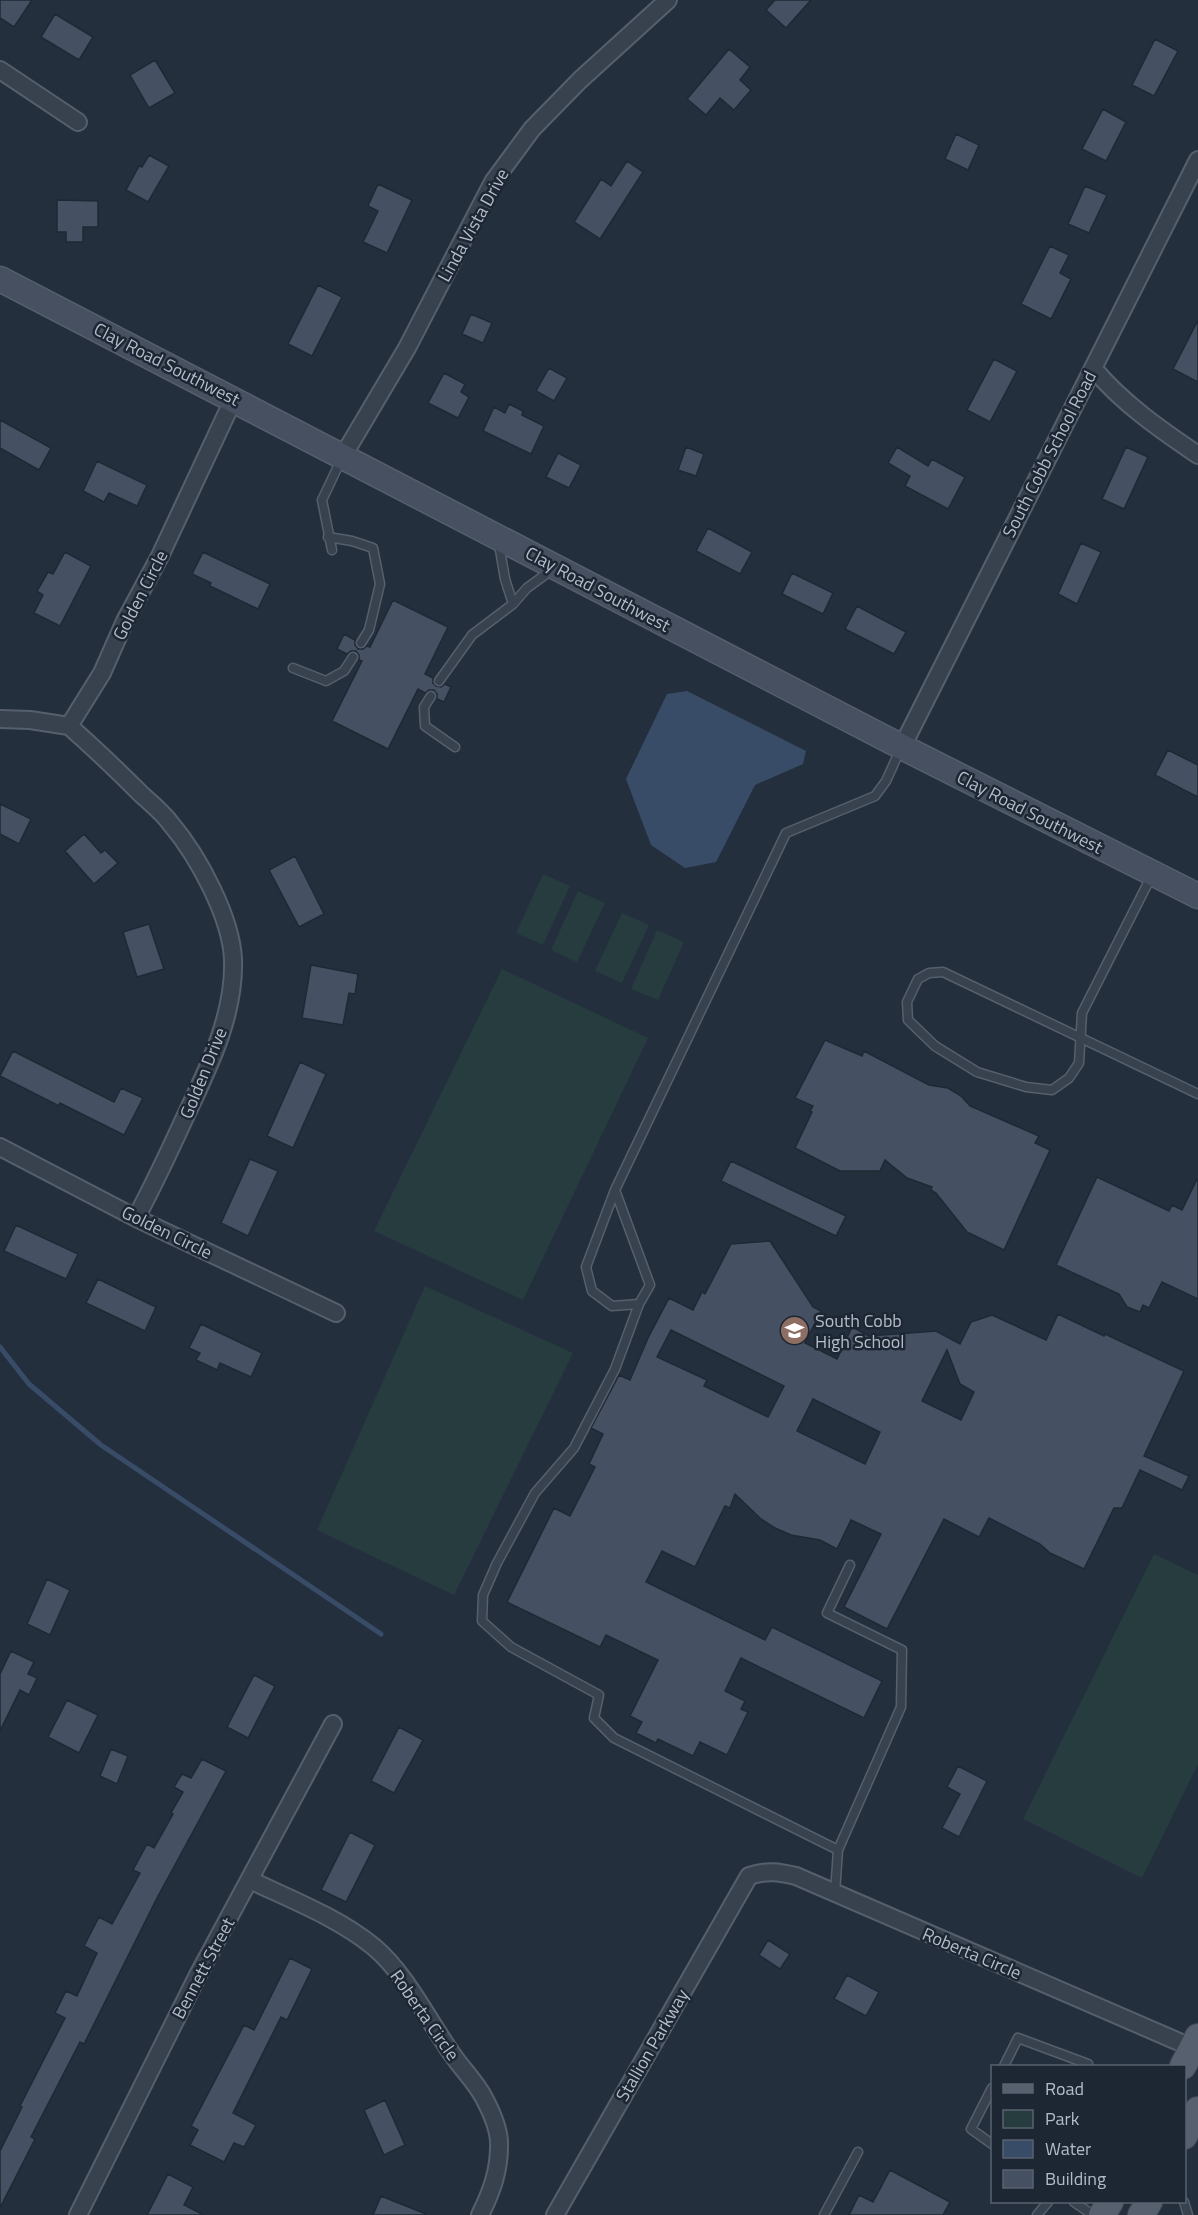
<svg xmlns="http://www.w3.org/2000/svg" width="1198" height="2215" viewBox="0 0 1198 2215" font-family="'Titillium Web',sans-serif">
<rect width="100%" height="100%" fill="#242f3e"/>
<path fill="#263c3f" d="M 543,874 L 570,886 L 543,945 L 516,933 Z
M 578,891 L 605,903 L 577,962 L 551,950 Z
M 622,913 L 649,925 L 622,983 L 595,971 Z
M 657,930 L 684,942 L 658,1000 L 631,989 Z
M 502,969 L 648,1038 L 523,1300 L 374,1231 Z
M 425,1286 L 573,1353 L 454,1595 L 317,1530 Z
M 1154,1554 L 1198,1575 L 1198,1764 L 1142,1878 L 1023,1819 Z"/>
<path fill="#394c67" d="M 687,691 L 806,751 L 803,764 L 755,785 L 716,862 L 685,868 L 651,845 L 626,779 L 667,694 Z"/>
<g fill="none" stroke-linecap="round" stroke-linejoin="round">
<path stroke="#394c67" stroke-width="5" d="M 0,1347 L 29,1384 L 101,1445 L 381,1634"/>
</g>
<path fill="#455162" stroke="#1f2835" stroke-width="1.5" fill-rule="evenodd" d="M 0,0 L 32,0 L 14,27 L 0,18 Z
M 775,0 L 811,0 L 786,28 L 766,10 Z
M 55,14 L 93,37 L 79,60 L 41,37 Z
M 1155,39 L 1178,51 L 1154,96 L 1132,85 Z
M 729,49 L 750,67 L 740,80 L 751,90 L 734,110 L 720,98 L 706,115 L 687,99 Z
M 155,60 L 175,93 L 149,108 L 130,75 Z
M 1103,109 L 1126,122 L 1106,161 L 1082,149 Z
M 956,134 L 979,145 L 968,170 L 945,159 Z
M 149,155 L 169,166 L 148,202 L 126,190 L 139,166 L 142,167 Z
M 627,161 L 643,172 L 600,239 L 574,222 L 601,179 L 611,186 Z
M 378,184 L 412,200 L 387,253 L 363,242 L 378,211 L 368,206 Z
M 1085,186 L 1107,195 L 1089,233 L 1068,224 Z
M 57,200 L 98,201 L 98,227 L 83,227 L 83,242 L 66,242 L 66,232 L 57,232 Z
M 1050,246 L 1069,255 L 1060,273 L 1071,279 L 1051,319 L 1021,304 Z
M 318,285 L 342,297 L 312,356 L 288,344 Z
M 471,314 L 492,323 L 483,343 L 462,334 Z
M 1198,320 L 1198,382 L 1173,369 Z
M 994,359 L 1017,371 L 990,422 L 967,410 Z
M 549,368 L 567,378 L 554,401 L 536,391 Z
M 444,373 L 465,384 L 461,392 L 469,397 L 458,418 L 428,403 Z
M 509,404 L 523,411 L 522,415 L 544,426 L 531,454 L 483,431 L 494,407 L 505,413 Z
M 0,420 L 51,448 L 39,470 L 0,448 Z
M 686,447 L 704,454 L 696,476 L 678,470 Z
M 897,447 L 928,466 L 932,459 L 965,477 L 948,509 L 905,486 L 910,476 L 888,463 Z
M 1126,447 L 1148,457 L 1124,509 L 1102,499 Z
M 558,453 L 581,465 L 569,488 L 546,477 Z
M 97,461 L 147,485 L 137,506 L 109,493 L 104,502 L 83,491 Z
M 708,528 L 752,552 L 740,574 L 696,551 Z
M 1081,543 L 1101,552 L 1077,604 L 1058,594 Z
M 65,552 L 91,566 L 60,626 L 34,613 L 43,595 L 37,591 L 48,572 L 53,574 Z
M 203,552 L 270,584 L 258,609 L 210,586 L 211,583 L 192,574 Z
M 792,573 L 833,593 L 823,614 L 782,594 Z
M 393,600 L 448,627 L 425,674 L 433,678 L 433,683 L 436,686 L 441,687 L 445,684 L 451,687 L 444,702 L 437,699 L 437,694 L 434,690 L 429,690 L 425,693 L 418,689 L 388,749 L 332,721 L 362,661 L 359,660 L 359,655 L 356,651 L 351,651 L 347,654 L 337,649 L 344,634 L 355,640 L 355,645 L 358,649 L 363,649 L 367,646 L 370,647 Z
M 857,606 L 906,632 L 894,654 L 845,629 Z
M 1168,750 L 1198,765 L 1198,797 L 1155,775 Z
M 0,804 L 31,819 L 19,844 L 0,834 Z
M 84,834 L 101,853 L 105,850 L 118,863 L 94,884 L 65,851 Z
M 295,856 L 324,914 L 299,927 L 269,870 Z
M 149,924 L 164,969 L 137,977 L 123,932 Z
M 311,965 L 358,974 L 355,994 L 349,993 L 343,1025 L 302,1018 Z
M 825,1040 L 862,1056 L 864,1051 L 929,1085 L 948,1088 L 961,1096 L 970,1106 L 1039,1136 L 1035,1143 L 1050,1150 L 1004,1250 L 967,1232 L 936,1193 L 931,1190 L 932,1187 L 907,1178 L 885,1160 L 880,1171 L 840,1171 L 795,1148 L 812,1112 L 810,1111 L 813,1106 L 795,1098 Z
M 13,1051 L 114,1102 L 121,1088 L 143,1098 L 124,1135 L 60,1103 L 59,1106 L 0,1076 Z
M 300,1062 L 326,1074 L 293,1148 L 267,1136 Z
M 250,1159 L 278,1171 L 248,1236 L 221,1223 Z
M 731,1161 L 846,1216 L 836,1236 L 721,1181 Z
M 1097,1177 L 1169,1211 L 1172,1205 L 1182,1210 L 1198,1177 L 1198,1299 L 1162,1282 L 1149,1308 L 1143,1305 L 1140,1312 L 1127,1307 L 1119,1294 L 1056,1265 Z
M 16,1225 L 78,1254 L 66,1279 L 4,1251 Z
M 770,1241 L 813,1307 L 821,1311 L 805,1343 L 837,1359 L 852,1327 L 869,1336 L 936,1331 L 960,1344 L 971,1322 L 992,1315 L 1046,1340 L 1058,1314 L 1104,1336 L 1105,1334 L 1184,1371 L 1144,1456 L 1189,1476 L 1182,1490 L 1140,1470 L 1122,1508 L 1114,1508 L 1084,1569 L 1050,1553 L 1040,1544 L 989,1518 L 979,1537 L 944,1519 L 887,1629 L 844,1607 L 881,1534 L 851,1520 L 837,1549 L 820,1540 L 791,1535 L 775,1528 L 761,1519 L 735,1494 L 730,1508 L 725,1506 L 695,1567 L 662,1551 L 646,1582 L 765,1640 L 772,1627 L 882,1681 L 864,1718 L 741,1658 L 725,1691 L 745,1701 L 741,1709 L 748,1712 L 727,1755 L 700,1742 L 693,1756 L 658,1739 L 656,1743 L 636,1733 L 642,1722 L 630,1716 L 658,1660 L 606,1635 L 600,1647 L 507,1602 L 554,1508 L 570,1516 L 595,1467 L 589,1464 L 603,1434 L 591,1428 L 619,1375 L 630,1380 L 648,1338 L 669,1298 L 693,1310 L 702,1292 L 705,1294 L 731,1244 ZM 671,1330 L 784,1386 L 768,1417 L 704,1386 L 707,1380 L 657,1357 ZM 947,1350 L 960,1384 L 974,1392 L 961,1420 L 922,1401 ZM 813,1399 L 880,1432 L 865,1464 L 797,1431 Z
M 98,1279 L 156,1307 L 145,1331 L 86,1303 Z
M 201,1324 L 262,1353 L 251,1377 L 220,1363 L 217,1370 L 196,1360 L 200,1353 L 189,1348 Z
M 47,1579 L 70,1590 L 50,1635 L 27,1624 Z
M 11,1651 L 34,1662 L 28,1674 L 37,1678 L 29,1695 L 20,1690 L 0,1731 L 0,1674 Z
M 254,1675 L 275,1686 L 248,1738 L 227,1727 Z
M 67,1700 L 98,1715 L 79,1753 L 48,1737 Z
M 399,1727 L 423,1740 L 394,1793 L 371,1781 Z
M 111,1749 L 128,1756 L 117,1784 L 100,1776 Z
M 202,1759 L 226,1771 L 157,1898 L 84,2044 L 80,2042 L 31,2137 L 35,2139 L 0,2208 L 0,2151 L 22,2107 L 20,2106 L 65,2018 L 55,2013 L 66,1991 L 77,1996 L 97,1953 L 84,1946 L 99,1917 L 112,1924 L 140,1873 L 133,1870 L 147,1844 L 154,1848 L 173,1814 L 171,1813 L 183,1792 L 174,1787 L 182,1774 L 191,1778 Z
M 958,1766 L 987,1781 L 959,1837 L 942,1828 L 960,1794 L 947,1787 Z
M 350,1832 L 375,1845 L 346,1902 L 321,1890 Z
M 768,1940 L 790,1954 L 780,1969 L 759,1955 Z
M 290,1958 L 312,1969 L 287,2020 L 281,2017 L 233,2113 L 256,2125 L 244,2147 L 234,2143 L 224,2162 L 190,2145 L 198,2130 L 191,2126 L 244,2025 L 254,2030 Z
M 847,1975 L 879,1992 L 866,2016 L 834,1999 Z
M 385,2100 L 405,2145 L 384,2155 L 364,2110 Z
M 890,2170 L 950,2202 L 943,2215 L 849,2215 L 859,2195 L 873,2202 Z
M 168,2174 L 193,2187 L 184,2205 L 204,2215 L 147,2215 Z
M 381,2196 L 426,2214 L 426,2215 L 373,2215 Z"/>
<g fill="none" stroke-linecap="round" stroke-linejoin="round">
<defs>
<path id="lane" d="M 328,537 L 352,541 L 373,548 L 380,584 L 369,630 L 361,643
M 499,544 L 505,579 L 513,604
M 332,550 L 322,500 L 342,458
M 293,668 L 326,681 L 344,671 L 353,657
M 439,681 L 472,635 L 513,604 L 527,588 L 553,569
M 431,696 L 424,707 L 425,726 L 455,747
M 1152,875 L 1082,1013 L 1079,1063 L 1069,1078 L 1052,1090 L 1026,1087 L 977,1072 L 935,1046 L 908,1020 L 907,1002 L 918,979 L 929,973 L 943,972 L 1198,1094
M 615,1190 L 586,1267 L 592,1291 L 612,1306 L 639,1304 L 650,1285 L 615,1190 L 786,833 L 875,796 L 886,781 L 901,748
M 639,1304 L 615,1369 L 574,1448 L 535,1493 L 497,1563 L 483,1595 L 482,1621 L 511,1647 L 599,1695 L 594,1718 L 614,1738 L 838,1850 L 835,1893
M 838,1850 L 901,1707 L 902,1650 L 827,1613 L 850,1565
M 1004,2066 L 1018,2038 L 1088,2064
M 992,2088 L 971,2129 L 992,2144
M 1074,2202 L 1093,2215
M 1184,2202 L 1188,2215
M 824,2215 L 858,2152
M 1037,2215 L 1048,2202"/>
<path id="street" d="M 0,70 L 78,122
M 1093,368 C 1122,403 1161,430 1198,455
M 343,456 L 407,348 L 493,182 L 532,129 L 580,80 L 668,0
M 0,719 L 30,720 L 69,726
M 69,726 C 94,748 118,771 142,795 C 152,804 163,813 171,824 C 198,856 231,917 233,959 C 235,1014 209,1067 186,1115 C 170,1150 154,1184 136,1218
M 69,726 L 102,673 L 125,621 L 160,556 L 234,398
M 902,747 L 1198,160
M 0,1147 L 136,1218 L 336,1313
M 250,1880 C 292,1900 339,1918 374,1947 C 406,1974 428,2020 452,2054 C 462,2069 476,2082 484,2098 C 491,2111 498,2127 499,2141 C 500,2169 492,2191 480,2215
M 78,2215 L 198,1975 L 333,1724
M 555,2215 L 749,1876 C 767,1870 779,1872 796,1876 L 1193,2048"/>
<path id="secondary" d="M 0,279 L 902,747 L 1198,896"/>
<path id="primary" d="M 1183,2066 L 1198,2037
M 1184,2136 L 1198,2110
M 1102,2215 L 1110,2202
M 1141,2215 L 1149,2202"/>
</defs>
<use href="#lane" stroke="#565f6c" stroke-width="11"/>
<use href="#street" stroke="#565f6c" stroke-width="20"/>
<use href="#secondary" stroke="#565f6c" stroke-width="27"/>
<use href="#primary" stroke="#414a57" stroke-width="28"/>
<use href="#lane" stroke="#38414e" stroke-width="8"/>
<use href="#street" stroke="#38414e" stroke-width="16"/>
<use href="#secondary" stroke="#465061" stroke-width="24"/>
<use href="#primary" stroke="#56606e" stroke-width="26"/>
</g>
<defs>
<symbol id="school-disc" viewBox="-11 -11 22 22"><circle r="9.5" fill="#8d6e63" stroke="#1d2633"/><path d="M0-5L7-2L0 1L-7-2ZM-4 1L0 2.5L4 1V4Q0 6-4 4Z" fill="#fff"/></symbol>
</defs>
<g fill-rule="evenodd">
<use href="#school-disc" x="778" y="1314" width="33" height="33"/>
</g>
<g text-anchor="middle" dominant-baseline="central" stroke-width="5" stroke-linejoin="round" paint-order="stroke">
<g font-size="18" fill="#b4bcc9" stroke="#1d2633">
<text transform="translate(473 225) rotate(-61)">Linda Vista Drive</text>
<text transform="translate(167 364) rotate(27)">Clay Road Southwest</text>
<text transform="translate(1049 454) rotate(-63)">South Cobb School Road</text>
<text transform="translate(598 589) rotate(28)">Clay Road Southwest</text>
<text transform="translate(140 595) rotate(-63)">Golden Circle</text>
<text transform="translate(1030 812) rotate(27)">Clay Road Southwest</text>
<text transform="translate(203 1073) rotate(-68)">Golden Drive</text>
<text transform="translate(167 1232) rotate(26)">Golden Circle</text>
<text transform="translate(972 1953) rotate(23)">Roberta Circle</text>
<text transform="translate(203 1968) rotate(-62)">Bennett Street</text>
<text transform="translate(425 2015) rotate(55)">Roberta Circle</text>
<text transform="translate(652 2045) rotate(-60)">Stallion Parkway</text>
</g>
<g font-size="18" fill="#b4bcc9" stroke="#1d2633" text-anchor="start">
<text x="815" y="1320">South Cobb<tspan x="815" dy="21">High School</tspan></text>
</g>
</g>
<rect x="991" y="2065" width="195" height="138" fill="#1d2633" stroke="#59626f" stroke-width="1.5"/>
<rect x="1003" y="2084" width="30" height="9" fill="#56606e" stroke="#59626f" stroke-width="1.5"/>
<text x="1045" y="2095" font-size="18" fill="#b4bcc9">Road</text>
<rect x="1003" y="2110" width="30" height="18" fill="#263c3f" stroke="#59626f" stroke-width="1.5"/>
<text x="1045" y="2125" font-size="18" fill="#b4bcc9">Park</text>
<rect x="1003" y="2140" width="30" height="18" fill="#394c67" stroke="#59626f" stroke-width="1.5"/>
<text x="1045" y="2155" font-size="18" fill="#b4bcc9">Water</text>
<rect x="1003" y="2170" width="30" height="18" fill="#455162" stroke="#59626f" stroke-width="1.5"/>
<text x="1045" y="2185" font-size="18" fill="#b4bcc9">Building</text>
</svg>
